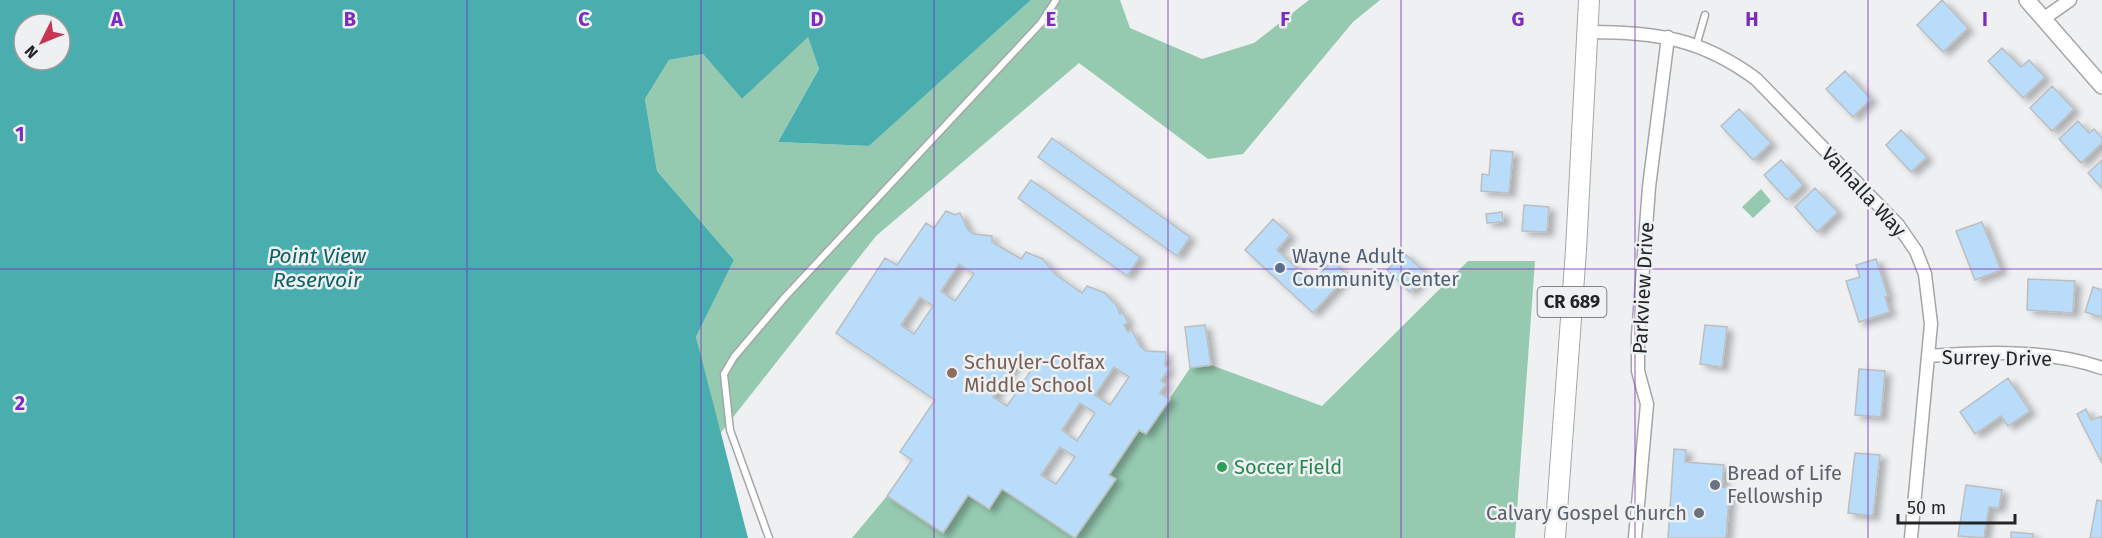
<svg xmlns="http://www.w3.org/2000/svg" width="2102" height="538" viewBox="0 0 2102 538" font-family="'Fira Sans',sans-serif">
<defs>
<filter id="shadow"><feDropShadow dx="6" dy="4" stdDeviation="3" flood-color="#0004"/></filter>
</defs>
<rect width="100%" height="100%" fill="#eef0f2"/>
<path fill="#96cab0" d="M 1031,0 L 1120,0 L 1130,28 L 1202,59 L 1254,43 L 1309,0 L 1380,0 L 1353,22 L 1243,154 L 1208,159 L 1079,63 L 876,236 L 719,435 L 696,337 L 734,260 L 657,171 L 645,99 L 669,60 L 703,54 L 742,99 L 808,36 L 819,69 L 778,142 L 869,146 Z
M 1761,189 L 1771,201 L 1753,218 L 1742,207 Z
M 1468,261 L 1535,261 L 1515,538 L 1075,538 L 1115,479 L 1109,475 L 1139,430 L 1146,434 L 1190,368 L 1211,365 L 1322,406 Z
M 1002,489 L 1074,538 L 852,538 L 887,496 L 942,533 L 968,495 Z"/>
<path fill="#4aaeaf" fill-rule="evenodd" d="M 0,0 L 1031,0 L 869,146 L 778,142 L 819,69 L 808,37 L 742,99 L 703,54 L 669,60 L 645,99 L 657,171 L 734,260 L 696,337 L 748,538 L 0,538 ZM 24,24 L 60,24 L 60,60 L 24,60 Z"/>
<path fill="#b8dcf9" stroke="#bcbec0" stroke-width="1.5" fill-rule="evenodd" filter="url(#shadow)" d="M 1942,0 L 1968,28 L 1943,52 L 1917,25 Z
M 2002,48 L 2021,67 L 2029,60 L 2045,77 L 2023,98 L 1988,61 Z
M 1845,71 L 1871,99 L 1853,117 L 1826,89 Z
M 2052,86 L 2074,109 L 2052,131 L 2030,108 Z
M 1739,109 L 1771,143 L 1753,160 L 1721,126 Z
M 2078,121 L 2089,133 L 2094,129 L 2102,138 L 2102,143 L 2081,163 L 2059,139 Z
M 1901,130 L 1927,157 L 1911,172 L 1886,145 Z
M 1052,138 L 1190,237 L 1177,256 L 1038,157 Z
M 1491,150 L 1513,152 L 1509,193 L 1481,191 L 1482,174 L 1489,175 Z
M 1781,160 L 1803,185 L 1787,200 L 1764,175 Z
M 2102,160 L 2102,188 L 2088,173 Z
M 1031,180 L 1140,257 L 1127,276 L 1018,198 Z
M 1815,188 L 1838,212 L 1817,232 L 1795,207 Z
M 1524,205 L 1549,207 L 1547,232 L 1522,231 Z
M 946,211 L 955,215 L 960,213 L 968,230 L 974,234 L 992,236 L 992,242 L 1021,259 L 1026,252 L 1043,259 L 1055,274 L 1082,293 L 1087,286 L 1105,293 L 1117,306 L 1120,314 L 1123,312 L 1128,323 L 1124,325 L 1128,332 L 1132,330 L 1140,346 L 1146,351 L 1166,352 L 1165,366 L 1169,368 L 1161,381 L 1166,384 L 1160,393 L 1170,399 L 1146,434 L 1139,430 L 1109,475 L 1116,479 L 1075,538 L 1002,489 L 989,509 L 968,495 L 943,533 L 887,496 L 912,460 L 900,452 L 935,400 L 836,333 L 885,258 L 897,265 L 926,223 L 934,228 ZM 959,264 L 974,274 L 955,301 L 941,291 ZM 920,297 L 933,306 L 914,334 L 901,325 ZM 1018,360 L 1032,369 L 1007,406 L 993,397 ZM 1114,367 L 1129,377 L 1110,405 L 1095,395 ZM 1080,403 L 1095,413 L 1077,441 L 1062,430 ZM 1060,447 L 1075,457 L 1056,484 L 1041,475 Z
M 1502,212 L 1503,222 L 1487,223 L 1486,214 Z
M 1273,219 L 1290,235 L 1277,250 L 1312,282 L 1332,261 L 1348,275 L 1313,313 L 1245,250 Z
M 1982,222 L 2001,270 L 1975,280 L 1956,231 Z
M 1404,253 L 1427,274 L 1410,292 L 1387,270 Z
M 1876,259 L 1888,296 L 1885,297 L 1890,312 L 1859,322 L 1846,281 L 1860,277 L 1856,265 Z
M 2028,279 L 2075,281 L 2073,313 L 2027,310 Z
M 2093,287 L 2102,290 L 2102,317 L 2085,312 Z
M 1205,325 L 1211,365 L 1190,368 L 1185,327 Z
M 1705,325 L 1727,327 L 1722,367 L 1700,364 Z
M 1859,369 L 1885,371 L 1881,417 L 1855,415 Z
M 2008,378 L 2030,411 L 2008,426 L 2001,416 L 1975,434 L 1960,412 Z
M 2086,409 L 2091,420 L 2102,416 L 2102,463 L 2077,414 Z
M 1674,449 L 1686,450 L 1685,462 L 1724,465 L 1722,487 L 1730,488 L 1726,538 L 1668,538 Z
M 1855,453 L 1880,455 L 1873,516 L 1848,513 Z
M 1966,485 L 2002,490 L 1999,508 L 1989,507 L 1984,538 L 1958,536 Z
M 2097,500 L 2102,501 L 2102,538 L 2090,538 Z
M 2011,532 L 2033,534 L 2033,538 L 2011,538 Z"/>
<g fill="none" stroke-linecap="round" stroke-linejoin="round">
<defs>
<path id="service" d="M 1696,46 L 1705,15
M 769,538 L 730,430 L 724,374 L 734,357 L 785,297 L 1041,23 L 1056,0"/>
<path id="minor" d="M 2043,19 L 2070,0
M 1589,32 C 1655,32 1701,38 1756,79 L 1898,225 L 1916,251 L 1925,274 L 1931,324 L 1911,538
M 1928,356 C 1984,352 2047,349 2102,368
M 1635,538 L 1647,404 L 1638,371 L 1638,336 L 1649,187 L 1668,37"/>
<path id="tertiary" d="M 2027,0 L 2102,86"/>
<path id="primary" d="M 1555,538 L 1576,250 L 1589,0"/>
</defs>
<use href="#service" stroke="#a4a6a8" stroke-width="9"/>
<use href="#minor" stroke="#a4a6a8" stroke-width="15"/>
<use href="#tertiary" stroke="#a4a6a8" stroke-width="18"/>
<use href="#primary" stroke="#a4a6a8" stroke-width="22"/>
<use href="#service" stroke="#fff" stroke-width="6"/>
<use href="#minor" stroke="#fff" stroke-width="12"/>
<use href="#tertiary" stroke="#fff" stroke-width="15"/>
<use href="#primary" stroke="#fff" stroke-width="20"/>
</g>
<path fill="none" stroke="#7b2cbf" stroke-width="1.5" stroke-opacity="0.55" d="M 234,0 L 234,538M 467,0 L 467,538M 701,0 L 701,538M 934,0 L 934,538M 1168,0 L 1168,538M 1401,0 L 1401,538M 1635,0 L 1635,538M 1868,0 L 1868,538M 0,269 L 2102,269"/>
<circle fill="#5c6f8a" stroke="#eef0f2" stroke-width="2" cx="1280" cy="268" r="6"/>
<circle fill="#8d6e63" stroke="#eef0f2" stroke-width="2" cx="952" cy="373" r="6"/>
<circle fill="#2e9e5b" stroke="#eef0f2" stroke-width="2" cx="1222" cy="467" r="6"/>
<g fill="#6b7280" stroke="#eef0f2" stroke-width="2">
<circle cx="1715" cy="485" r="6"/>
<circle cx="1699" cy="513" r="6"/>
</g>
<g text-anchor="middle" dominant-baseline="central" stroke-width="5" stroke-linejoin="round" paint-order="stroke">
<rect fill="#eef0f2" stroke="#606162" stroke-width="1.5" x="1537.5" y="287" width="69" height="30" rx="4.5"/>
<g font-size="18" font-weight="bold" fill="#232425">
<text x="1572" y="302">CR 689</text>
</g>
<g font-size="20" fill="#232425" stroke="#eef0f2">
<text transform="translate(1864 192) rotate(47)">Valhalla Way</text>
<text transform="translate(1643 288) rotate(-87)">Parkview Drive</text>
<text transform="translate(1997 358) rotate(1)">Surrey Drive</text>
</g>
<g font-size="20" fill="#4e5e75" stroke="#eef0f2" text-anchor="start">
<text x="1292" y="256">Wayne Adult<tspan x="1292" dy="23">Community Center</tspan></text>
</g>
<g font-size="20" fill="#785e54" stroke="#eef0f2" text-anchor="start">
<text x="964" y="362">Schuyler-Colfax<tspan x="964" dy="23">Middle School</tspan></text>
</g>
<g font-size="20" fill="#27864d" stroke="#eef0f2" text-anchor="start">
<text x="1234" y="467">Soccer Field</text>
</g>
<g font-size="20" fill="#5b616d" stroke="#eef0f2" text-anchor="start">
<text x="1727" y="473">Bread of Life<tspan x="1727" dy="23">Fellowship</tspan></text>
<text x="1687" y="513" text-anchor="end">Calvary Gospel Church</text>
</g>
<g font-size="21" font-style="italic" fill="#0d6263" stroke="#eef0f2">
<text x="317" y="256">Point View<tspan x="317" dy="24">Reservoir</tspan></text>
</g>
</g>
<g font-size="20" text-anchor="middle" font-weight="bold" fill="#7b2cbf" stroke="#eef0f2" stroke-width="5" stroke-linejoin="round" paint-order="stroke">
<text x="117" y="26">A</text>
<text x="350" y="26">B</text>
<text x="584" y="26">C</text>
<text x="817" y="26">D</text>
<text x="1051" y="26">E</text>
<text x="1285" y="26">F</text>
<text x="1518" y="26">G</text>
<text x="1752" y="26">H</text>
<text x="1985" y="26">I</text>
<text x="20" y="141">1</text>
<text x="20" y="410">2</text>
</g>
<g transform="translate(42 42) rotate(227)"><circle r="28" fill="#eef0f2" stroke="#9d9ea0" stroke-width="1.5"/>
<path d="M0-4.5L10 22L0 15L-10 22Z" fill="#c73752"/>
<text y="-9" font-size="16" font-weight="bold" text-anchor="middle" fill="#232425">N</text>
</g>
<path d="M1898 514v9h117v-9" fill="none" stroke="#232425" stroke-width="3"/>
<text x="1907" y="514" font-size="18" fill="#232425" stroke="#eef0f2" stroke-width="4.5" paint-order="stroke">50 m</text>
</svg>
